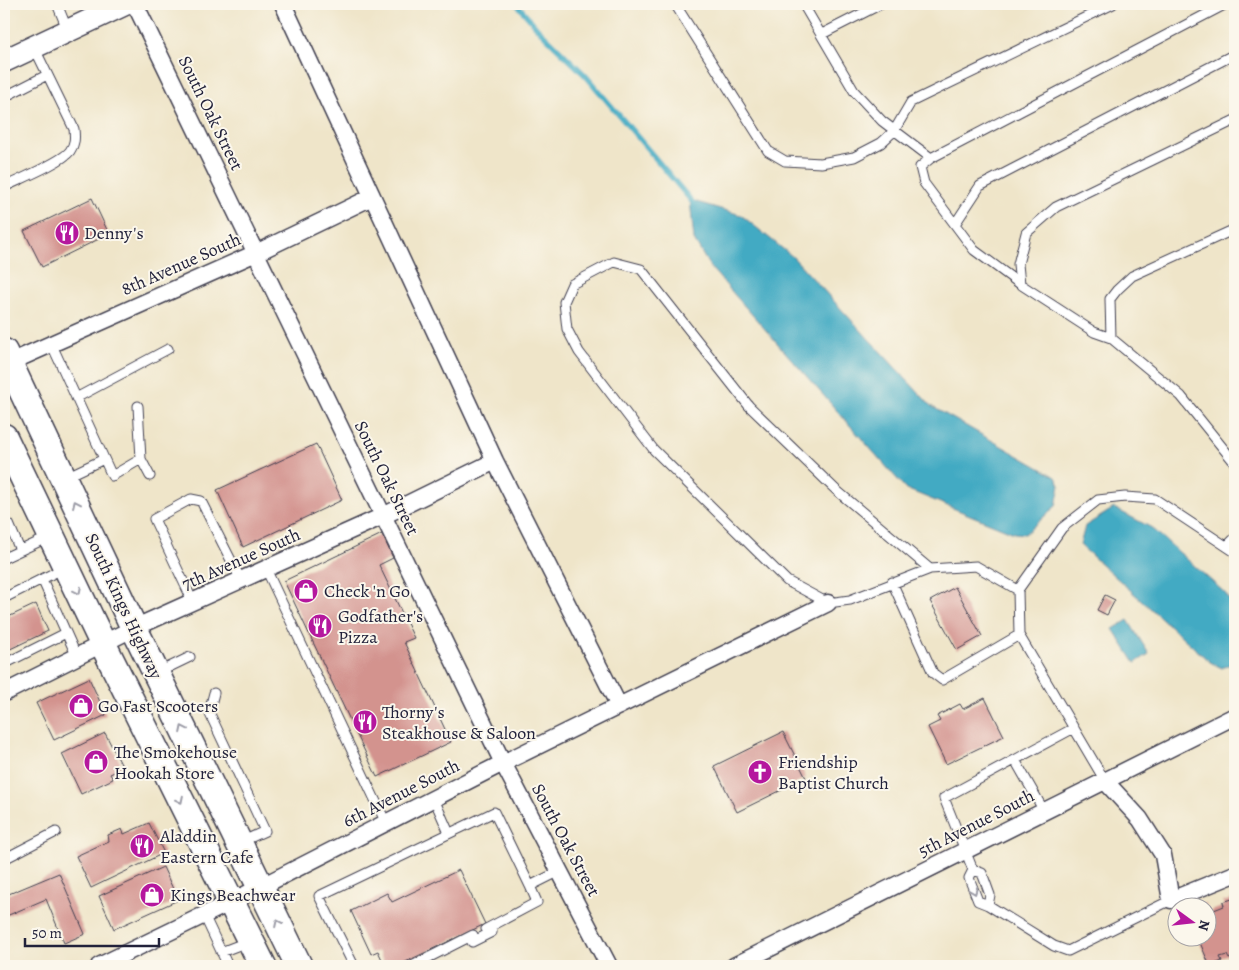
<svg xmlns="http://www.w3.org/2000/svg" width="1239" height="970" viewBox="0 0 1239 970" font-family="Alegreya,serif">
<rect width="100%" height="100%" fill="#fbf7ec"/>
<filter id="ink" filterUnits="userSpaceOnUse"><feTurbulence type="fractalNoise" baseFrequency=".02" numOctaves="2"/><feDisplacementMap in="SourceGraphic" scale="10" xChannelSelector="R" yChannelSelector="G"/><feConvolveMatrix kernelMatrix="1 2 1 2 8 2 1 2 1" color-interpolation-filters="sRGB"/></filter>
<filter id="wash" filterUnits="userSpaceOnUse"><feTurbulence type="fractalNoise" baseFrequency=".0096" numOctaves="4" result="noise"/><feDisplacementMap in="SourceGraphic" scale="20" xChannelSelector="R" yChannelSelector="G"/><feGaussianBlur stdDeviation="1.12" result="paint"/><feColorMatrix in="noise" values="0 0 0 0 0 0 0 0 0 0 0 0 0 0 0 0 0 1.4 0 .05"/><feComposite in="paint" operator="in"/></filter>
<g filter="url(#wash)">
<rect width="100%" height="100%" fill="#efe5c9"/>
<path fill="#43aac3" stroke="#32667f" d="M 690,200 L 741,215 L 793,257 L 931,406 L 1056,477 L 1060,485 L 1056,506 L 1025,534 L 1014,533 L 906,489 L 710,267 L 694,240 Z
M 1114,508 L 1152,528 L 1225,593 L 1235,609 L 1235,662 L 1222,668 L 1210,662 L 1080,545 L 1085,526 Z
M 1128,620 L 1149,654 L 1135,663 L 1113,629 Z"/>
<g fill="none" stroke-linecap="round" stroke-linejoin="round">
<path stroke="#43aac3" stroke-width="5.5" d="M 517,4 L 538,29 L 586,76 L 694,204"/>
</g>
<g id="blocks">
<path fill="#d3938e" d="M 92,198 L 109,234 L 42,267 L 24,231 Z
M 316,444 L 342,500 L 243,547 L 217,490 Z
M 382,534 L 393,558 L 379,565 L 414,638 L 404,642 L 451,742 L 377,777 L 284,581 Z
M 955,587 L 982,636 L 957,650 L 930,601 Z
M 1105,595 L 1115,600 L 1107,615 L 1097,610 Z
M 36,604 L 48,631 L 6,651 L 4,646 L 4,619 Z
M 89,678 L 106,715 L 54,740 L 36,703 Z
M 985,698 L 1004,736 L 946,764 L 928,727 L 940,721 L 937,716 L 960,704 L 963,709 Z
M 783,732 L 806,778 L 737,812 L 714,766 Z
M 105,733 L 123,768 L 110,774 L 113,779 L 81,794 L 62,754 Z
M 149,823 L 164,853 L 91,888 L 76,856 L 109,841 L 108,835 L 122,829 L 124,834 Z
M 163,867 L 178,900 L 114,929 L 99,896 Z
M 459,870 L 485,924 L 397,966 L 385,966 L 378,951 L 371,954 L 351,911 L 387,893 L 392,902 Z
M 59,873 L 85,934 L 64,943 L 46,899 L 4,917 L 4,896 Z
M 1235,898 L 1235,956 L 1229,959 L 1227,955 L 1220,957 L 1222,961 L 1210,966 L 1198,938 L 1206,938 L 1206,908 L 1193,907 L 1205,903 L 1209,912 L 1224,906 L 1223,902 Z"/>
</g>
</g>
<g filter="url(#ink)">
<use href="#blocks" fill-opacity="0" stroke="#413f50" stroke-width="1"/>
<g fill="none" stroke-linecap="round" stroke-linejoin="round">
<defs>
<path id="lane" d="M 57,4 L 68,31
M 675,4 L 768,151 L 785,161 L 821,163 L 854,157 L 881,143 L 894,131 L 911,102 L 1113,4
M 803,4 L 854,91 L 882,121 L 931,158 L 920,167 L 924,183 L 974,250 L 1020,284 L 1094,332 L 1111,338 L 1181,396 L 1235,463
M 822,34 L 881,4
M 4,97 L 47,75
M 931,158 L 1226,4
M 4,187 C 18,180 62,162 70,151 C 75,144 75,138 74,129 L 34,47
M 955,224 L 980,186 L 1235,54
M 1020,284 L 1018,264 L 1026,233 L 1056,207 L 1235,120
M 1111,338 L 1110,299 L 1117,290 L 1132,276 L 1235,229
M 51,343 L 112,476 L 141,459 L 138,406
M 76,398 L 168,349
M 141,459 L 150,476
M 66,477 L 104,459
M 4,514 L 4,516
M 9,524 L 20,550
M 1227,546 L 1235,538
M 4,558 L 49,537
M 266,569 L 386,823
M 930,569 L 850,600 L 828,603 L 787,581 L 654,450 L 579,352 L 567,329 L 564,302 L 572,284 L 614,262 L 641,269 L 749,406 L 836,490 L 930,569 L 976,566 L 1018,590 L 1019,635 L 1105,781
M 42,579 L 77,657
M 892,582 L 933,673 L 942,680 L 1019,635
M 1018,590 L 1062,528 L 1098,500 L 1125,497 L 1155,499 L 1235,552
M 4,598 L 64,568
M 193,602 L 154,519 L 191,499 L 201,501 L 241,580
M 4,664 L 66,633
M 159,672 L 190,657
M 214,693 L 209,712 L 265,831 L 241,842
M 1074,728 L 944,798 L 973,870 L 969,878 L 978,901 L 988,905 L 1054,946 L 1068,951 L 1171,900
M 1015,760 L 1044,811
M 434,799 L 449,833
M 4,859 L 56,832
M 973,870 L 982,873 L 990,895 L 988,905
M 204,915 L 228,966
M 486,929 L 537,902 L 530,886
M 471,939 L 472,942 L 492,932 L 490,927
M 221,952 L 247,942
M 354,966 L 319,896 L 494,812 L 530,886 L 560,871
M 412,966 L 473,935"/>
<path id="street" d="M 135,4 L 503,763 L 609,966
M 283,4 L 495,461 L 619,706
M 4,365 L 256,253 L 372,197
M 4,693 L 134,628 L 383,516 L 495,461
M 1105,781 L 1140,819 L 1163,855 L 1171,900 L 1235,874
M 99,966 L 231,902 L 503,763 L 828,603
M 734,966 L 1235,716"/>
<path id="secondary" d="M 4,61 L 125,4"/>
<path id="primary" d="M 4,352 L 134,628 L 299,966
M 4,437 L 103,644 L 263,966"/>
</defs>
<use href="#lane" stroke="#413f50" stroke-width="11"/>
<use href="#street" stroke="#413f50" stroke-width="19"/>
<use href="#secondary" stroke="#413f50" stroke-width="25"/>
<use href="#primary" stroke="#413f50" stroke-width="29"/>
<use href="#lane" stroke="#fff" stroke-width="9"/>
<use href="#street" stroke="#fff" stroke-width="16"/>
<use href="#secondary" stroke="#fff" stroke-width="22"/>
<use href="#primary" stroke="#fff" stroke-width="26"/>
</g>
<defs><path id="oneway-chevron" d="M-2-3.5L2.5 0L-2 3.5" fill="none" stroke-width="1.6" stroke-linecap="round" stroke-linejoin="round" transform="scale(1.25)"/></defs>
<g stroke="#9c9ca7">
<use href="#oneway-chevron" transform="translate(76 504) rotate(-115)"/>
<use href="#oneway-chevron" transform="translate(78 591) rotate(64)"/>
<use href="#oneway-chevron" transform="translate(183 729) rotate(-116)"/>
<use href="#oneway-chevron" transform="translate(180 800) rotate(64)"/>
<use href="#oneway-chevron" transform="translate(974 891) rotate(69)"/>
<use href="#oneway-chevron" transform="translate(278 923) rotate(-116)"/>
</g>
</g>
<defs>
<symbol id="restaurant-disc" viewBox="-11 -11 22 22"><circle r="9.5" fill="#b5179e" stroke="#fbf7ec"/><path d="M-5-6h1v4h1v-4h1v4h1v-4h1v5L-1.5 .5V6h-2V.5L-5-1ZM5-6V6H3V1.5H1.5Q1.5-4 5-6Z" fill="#fff"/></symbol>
<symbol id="shop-disc" viewBox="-11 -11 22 22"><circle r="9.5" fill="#b5179e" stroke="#fbf7ec"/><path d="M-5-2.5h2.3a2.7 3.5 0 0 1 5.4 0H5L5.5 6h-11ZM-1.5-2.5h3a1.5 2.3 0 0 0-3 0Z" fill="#fff"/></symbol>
<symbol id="church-disc" viewBox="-11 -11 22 22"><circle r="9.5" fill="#b5179e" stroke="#fbf7ec"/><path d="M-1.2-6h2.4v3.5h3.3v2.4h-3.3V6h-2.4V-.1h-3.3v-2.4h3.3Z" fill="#fff"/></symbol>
</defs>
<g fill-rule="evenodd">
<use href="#restaurant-disc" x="53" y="219" width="28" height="28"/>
<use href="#shop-disc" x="292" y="577" width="28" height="28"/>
<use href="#restaurant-disc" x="306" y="612" width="28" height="28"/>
<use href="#shop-disc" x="67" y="692" width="28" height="28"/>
<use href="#restaurant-disc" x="351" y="708" width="28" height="28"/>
<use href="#shop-disc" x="82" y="748" width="28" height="28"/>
<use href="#church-disc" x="746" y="758" width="28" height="28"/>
<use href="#restaurant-disc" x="128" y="832" width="28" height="28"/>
<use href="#shop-disc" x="138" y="881" width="28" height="28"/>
</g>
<g text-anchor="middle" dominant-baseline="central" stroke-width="4" stroke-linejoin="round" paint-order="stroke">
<g font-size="18" fill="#22223b" stroke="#fbf7ec">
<text transform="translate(211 113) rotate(64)">South Oak Street</text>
<text transform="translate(181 264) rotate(-24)">8th Avenue South</text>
<text transform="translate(387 478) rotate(64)">South Oak Street</text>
<text transform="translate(241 559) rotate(-24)">7th Avenue South</text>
<text transform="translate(124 606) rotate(65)">South Kings Highway</text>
<text transform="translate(401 793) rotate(-27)">6th Avenue South</text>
<text transform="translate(976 823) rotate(-27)">5th Avenue South</text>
<text transform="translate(566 840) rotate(62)">South Oak Street</text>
</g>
<g font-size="18" fill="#22223b" stroke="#fbf7ec" text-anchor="start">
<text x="84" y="233">Denny's</text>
<text x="324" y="591">Check 'n Go</text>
<text x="338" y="616">Godfather's<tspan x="338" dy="21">Pizza</tspan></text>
<text x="98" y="706">Go Fast Scooters</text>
<text x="382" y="712">Thorny's<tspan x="382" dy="21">Steakhouse &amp; Saloon</tspan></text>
<text x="114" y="752">The Smokehouse<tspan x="114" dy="21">Hookah Store</tspan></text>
<text x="778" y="762">Friendship<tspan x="778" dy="21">Baptist Church</tspan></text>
<text x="160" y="836">Aladdin<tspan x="160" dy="21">Eastern Cafe</tspan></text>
<text x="170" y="895">Kings Beachwear</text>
</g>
</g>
<rect width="1239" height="970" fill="none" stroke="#fbf7ec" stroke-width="20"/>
<g transform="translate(1192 922) rotate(105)"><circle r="24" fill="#fbf7ec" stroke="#a4a2a5"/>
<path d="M0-4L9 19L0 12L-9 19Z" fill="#b5179e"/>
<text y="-8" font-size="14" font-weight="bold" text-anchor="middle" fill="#22223b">N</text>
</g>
<path d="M25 938v8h134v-8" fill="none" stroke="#22223b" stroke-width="2.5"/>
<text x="32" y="938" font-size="15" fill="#22223b" stroke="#fbf7ec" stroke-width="4" paint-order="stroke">50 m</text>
</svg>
